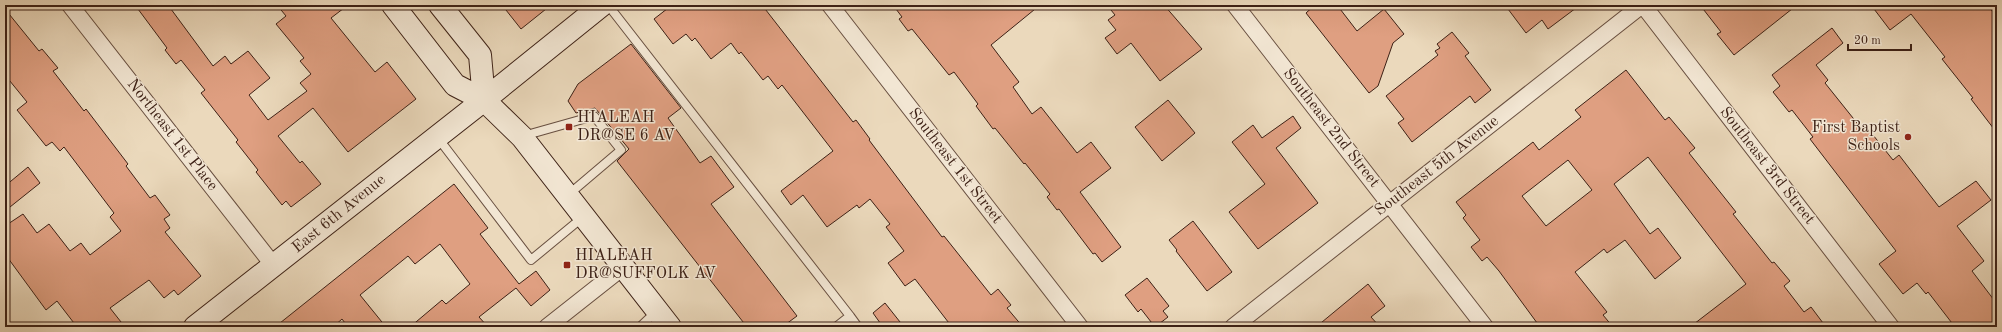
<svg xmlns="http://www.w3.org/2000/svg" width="2002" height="332" viewBox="0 0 2002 332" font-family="'Old Standard TT',serif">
<rect width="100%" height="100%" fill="#ebd9bc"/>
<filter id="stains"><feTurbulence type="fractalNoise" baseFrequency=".005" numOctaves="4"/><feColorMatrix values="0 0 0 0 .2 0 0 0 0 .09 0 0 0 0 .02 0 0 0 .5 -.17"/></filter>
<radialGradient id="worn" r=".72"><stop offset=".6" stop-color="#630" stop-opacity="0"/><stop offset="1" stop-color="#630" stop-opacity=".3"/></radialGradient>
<path fill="#df9f81" stroke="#3d2116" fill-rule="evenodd" d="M 135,5 L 168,5 L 213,66 L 225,56 L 231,64 L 248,51 L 270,78 L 249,95 L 268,120 L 307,91 L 300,83 L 311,74 L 300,61 L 304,58 L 276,24 L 286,16 L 277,5 L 348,5 L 331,18 L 375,72 L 387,62 L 416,99 L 348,152 L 313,108 L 278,136 L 300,163 L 302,161 L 321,184 L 291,207 L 286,201 L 282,205 L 256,172 L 258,170 L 236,142 L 238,140 L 201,93 L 205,90 L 181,60 L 176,64 L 165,50 L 167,48 Z
M 502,5 L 551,5 L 521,29 Z
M 672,5 L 762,5 L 853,122 L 856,120 L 870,139 L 869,140 L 942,237 L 944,236 L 991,295 L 998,289 L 1011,305 L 1007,308 L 1023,327 L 952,327 L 915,279 L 905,286 L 888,263 L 904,251 L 886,227 L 890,224 L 870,199 L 859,208 L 857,205 L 827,227 L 803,195 L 791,205 L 781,191 L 833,151 L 782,85 L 778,89 L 768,76 L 763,80 L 741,52 L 739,54 L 731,43 L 711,59 L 695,38 L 692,41 L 686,34 L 673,44 L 654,19 Z
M 893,5 L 1040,5 L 991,45 L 1019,82 L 1013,87 L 1032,114 L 1041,107 L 1077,153 L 1091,142 L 1111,168 L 1080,192 L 1121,247 L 1102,262 L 1095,253 L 1093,254 L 1059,209 L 1057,210 L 1047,197 L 1050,194 L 1025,163 L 1024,164 L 995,128 L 993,129 L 976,106 L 978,104 L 954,72 L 949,75 L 912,29 L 908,31 L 899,19 L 902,17 Z
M 1107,5 L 1164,5 L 1202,49 L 1160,81 L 1131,43 L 1117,54 L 1105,38 L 1116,30 L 1108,20 L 1115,15 Z
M 1315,5 L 1337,5 L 1357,31 L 1384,9 L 1404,34 L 1393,43 L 1378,86 L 1369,93 L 1306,13 Z
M 1505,5 L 1580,5 L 1548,29 L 1542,20 L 1526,33 Z
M 1700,5 L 1797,5 L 1734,55 L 1717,34 L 1721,32 Z
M 1871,5 L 1987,5 L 1997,17 L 1997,133 L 1971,99 L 1973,98 L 1942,59 L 1945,57 L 1911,14 L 1890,30 Z
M 5,9 L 39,51 L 42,49 L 58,68 L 53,71 L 84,111 L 86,109 L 128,164 L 126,166 L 150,198 L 155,195 L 170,215 L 164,219 L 170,228 L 165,232 L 201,276 L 178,295 L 174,290 L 164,298 L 149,280 L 110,308 L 125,327 L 77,327 L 57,301 L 46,310 L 5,254 L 5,226 L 23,214 L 37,233 L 49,224 L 70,251 L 81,243 L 90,255 L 121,231 L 110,217 L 114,213 L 64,147 L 60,151 L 52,142 L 46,146 L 17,110 L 27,102 L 5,75 Z
M 1832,28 L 1843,43 L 1816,65 L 1828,80 L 1825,83 L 1861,128 L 1865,125 L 1893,160 L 1899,155 L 1939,207 L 1976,181 L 1991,200 L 1957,226 L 1984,261 L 1972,271 L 1997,304 L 1997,327 L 1955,327 L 1928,292 L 1926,294 L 1917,283 L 1903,294 L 1879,264 L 1896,251 L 1810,139 L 1813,137 L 1792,110 L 1789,112 L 1773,92 L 1780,86 L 1772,75 Z
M 1452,32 L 1469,53 L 1465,56 L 1491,90 L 1475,103 L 1470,96 L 1412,142 L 1398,123 L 1404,119 L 1386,96 L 1438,55 L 1435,51 L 1440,48 L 1437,44 Z
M 631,44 L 681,108 L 668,118 L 700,163 L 711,156 L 734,187 L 711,204 L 797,316 L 782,327 L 747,327 L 617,161 L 629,149 L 595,108 L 576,113 L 568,101 L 578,84 Z
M 1626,70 L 1665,120 L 1669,117 L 1695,148 L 1689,153 L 1736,212 L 1733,214 L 1772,263 L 1774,262 L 1790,281 L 1784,286 L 1804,312 L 1811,307 L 1826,327 L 1690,327 L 1746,284 L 1648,157 L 1614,184 L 1650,234 L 1658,228 L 1681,258 L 1655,279 L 1625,240 L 1607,253 L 1604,249 L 1575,272 L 1607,312 L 1603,315 L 1613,327 L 1540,327 L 1499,271 L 1487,257 L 1482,261 L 1471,247 L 1480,240 L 1463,218 L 1466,215 L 1456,202 L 1533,142 L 1539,150 L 1581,117 L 1575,110 ZM 1568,160 L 1592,190 L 1546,226 L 1522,196 Z
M 1168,100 L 1195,133 L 1162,161 L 1135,127 Z
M 1293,116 L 1301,128 L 1276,148 L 1318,203 L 1258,249 L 1229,212 L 1265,184 L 1232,142 L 1253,125 L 1262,138 Z
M 28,167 L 40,183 L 5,211 L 5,186 Z
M 454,184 L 488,228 L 480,234 L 519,284 L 536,271 L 550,290 L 531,306 L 516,288 L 479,317 L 488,327 L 410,327 L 442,300 L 446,304 L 470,284 L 440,244 L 415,264 L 408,256 L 360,295 L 386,327 L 348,327 L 342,319 L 333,327 L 275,327 Z
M 1193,221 L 1232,272 L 1207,291 L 1176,251 L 1177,250 L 1169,240 Z
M 1147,278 L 1169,306 L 1163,311 L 1168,317 L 1155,327 L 1141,309 L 1138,312 L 1125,295 Z
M 1368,284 L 1385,306 L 1371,317 L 1380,327 L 1316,327 Z
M 885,303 L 904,327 L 883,327 L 873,313 Z"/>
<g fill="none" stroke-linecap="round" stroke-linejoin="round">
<defs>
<path id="lane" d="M 608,5 L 850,316 L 836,327
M 523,136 L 594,116 L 621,150 L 568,195
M 438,138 L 531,260 L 583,217
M 850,316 L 858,327
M 640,327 L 657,311"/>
<path id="street" d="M 70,5 L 274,266
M 830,5 L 1080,327
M 1235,5 L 1485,327
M 1643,5 L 1891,327
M 547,327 L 623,267
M 1233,327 L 1642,5"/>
<path id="secondary" d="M 393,5 L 455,85 L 484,100 L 522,137 L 670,327
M 440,5 L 480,55 L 484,100
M 195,327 L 484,100 L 602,5"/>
</defs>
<use href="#lane" stroke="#684f40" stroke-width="10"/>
<use href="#street" stroke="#684f40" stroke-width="18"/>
<use href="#secondary" stroke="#3d2116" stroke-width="24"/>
<use href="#lane" stroke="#f2e6d3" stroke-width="8"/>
<use href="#street" stroke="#f2e6d3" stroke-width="16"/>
<use href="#secondary" stroke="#f2e6d3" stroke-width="22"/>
</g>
<g fill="#8f2418" stroke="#f2e6d3" stroke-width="1.5">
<rect x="565" y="123" width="8" height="8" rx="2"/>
<circle cx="1908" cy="137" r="4"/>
<rect x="563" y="261" width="8" height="8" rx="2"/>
</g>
<g text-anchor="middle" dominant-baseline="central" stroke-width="3" stroke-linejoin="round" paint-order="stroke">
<g font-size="16" fill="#3d2116" stroke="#f2e6d3" text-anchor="start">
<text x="577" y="118">HIALEAH<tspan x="577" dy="18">DR@SE 6 AV</tspan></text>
<text x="1900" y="128" text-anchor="end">First Baptist<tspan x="1900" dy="18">Schools</tspan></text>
<text x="575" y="256">HIALEAH<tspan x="575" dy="18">DR@SUFFOLK AV</tspan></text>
</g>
<g font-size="16" fill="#3d2116" stroke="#f2e6d3">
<text transform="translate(1331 128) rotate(52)">Southeast 2nd Street</text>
<text transform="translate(172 135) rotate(52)">Northeast 1st Place</text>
<text transform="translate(955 166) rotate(52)">Southeast 1st Street</text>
<text transform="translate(1437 166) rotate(-38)">Southeast 5th Avenue</text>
<text transform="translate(1767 166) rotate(52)">Southeast 3rd Street</text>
<text transform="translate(339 214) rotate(-39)">East 6th Avenue</text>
</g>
</g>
<rect width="2002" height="332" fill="none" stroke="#ebd9bc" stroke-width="20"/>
<rect x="6" y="6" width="1990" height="320" fill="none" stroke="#3d2116" stroke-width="2"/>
<rect x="10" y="10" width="1982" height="312" fill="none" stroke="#3d2116"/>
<path d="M1848 44v6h63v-6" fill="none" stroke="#3d2116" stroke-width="2"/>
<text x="1854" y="44" font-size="12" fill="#3d2116" stroke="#f2e6d3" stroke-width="3" paint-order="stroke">20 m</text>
<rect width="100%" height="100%" filter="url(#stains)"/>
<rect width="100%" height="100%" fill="url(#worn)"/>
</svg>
